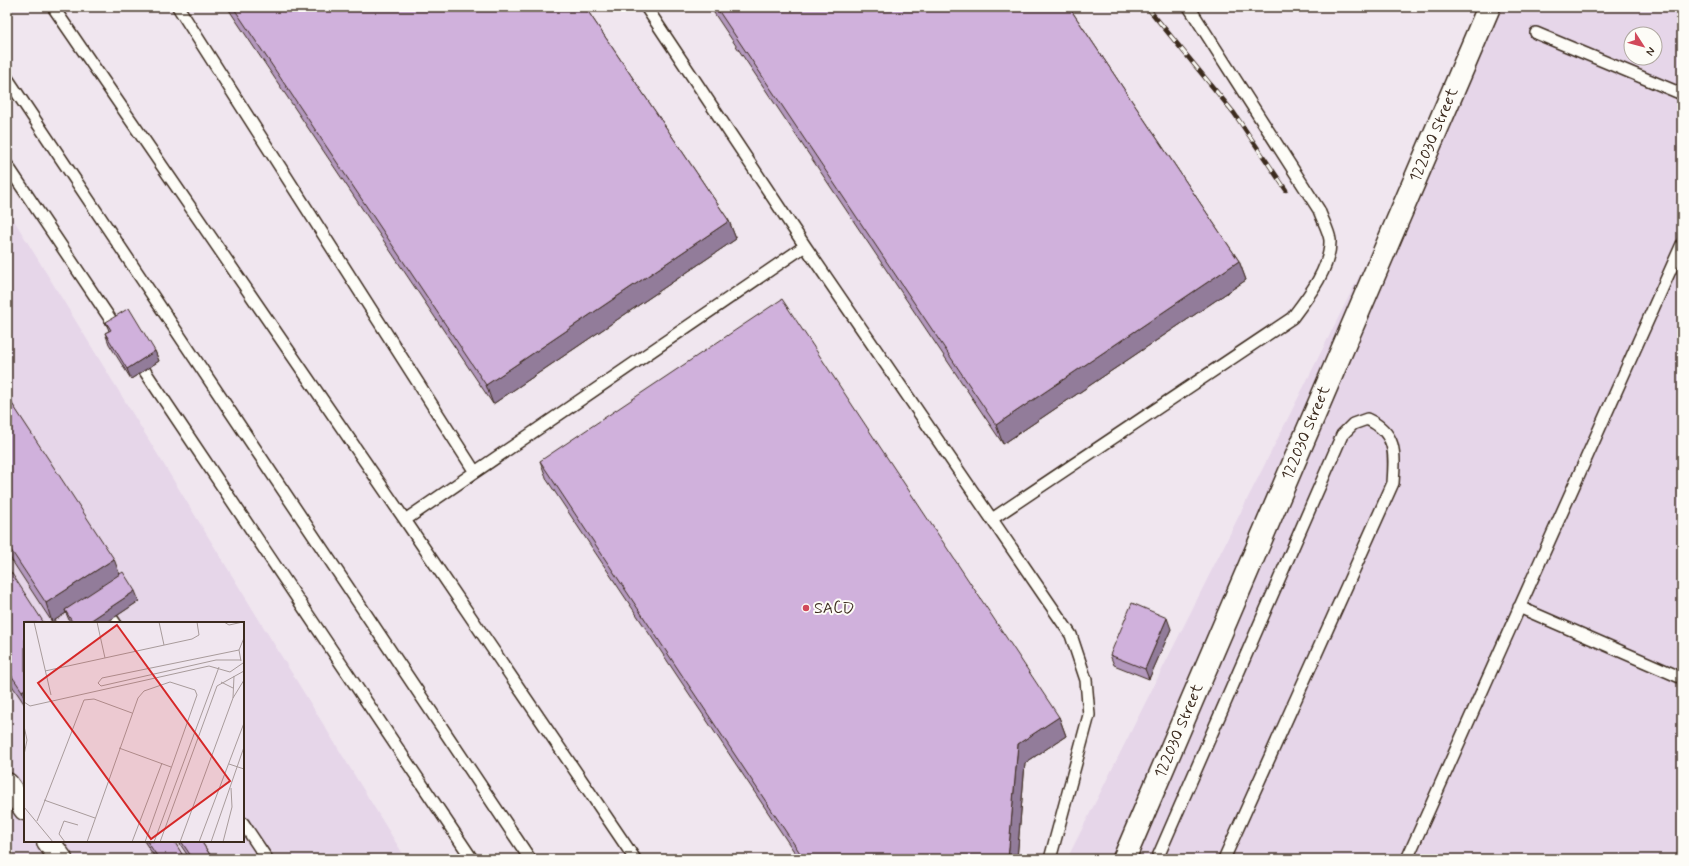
<svg xmlns="http://www.w3.org/2000/svg" width="1689" height="866" viewBox="0 0 1689 866" font-family="Mynerve,sans-serif">
<rect width="100%" height="100%" fill="#f0e6ef"/>
<filter id="ink" filterUnits="userSpaceOnUse"><feTurbulence type="fractalNoise" baseFrequency=".025" numOctaves="2"/><feDisplacementMap in="SourceGraphic" scale="8" xChannelSelector="R" yChannelSelector="G"/><feConvolveMatrix kernelMatrix="1 2 1 2 8 2 1 2 1" color-interpolation-filters="sRGB"/></filter>
<g filter="url(#ink)">
<path fill="#e6d6e9" fill-rule="evenodd" d="M 1494,7 L 1682,7 L 1682,859 L 1067,859 ZM 1631,34 L 1655,34 L 1655,58 L 1631,58 Z
M 7,209 L 406,859 L 7,859 ZM 25,623 L 243,623 L 243,841 L 25,841 Z"/>
<g fill="none" stroke-linecap="round" stroke-linejoin="round">
<defs>
<path id="lane" d="M 53,7 L 405,520 L 635,859
M 178,7 L 475,472
M 646,7 L 805,246 L 1071,635 L 1086,680 L 1089,715 L 1050,859
M 1536,33 L 1682,94
M 7,78 L 530,859
M 7,165 L 119,332
M 136,358 L 472,859
M 992,519 L 1292,318 C 1308,297 1331,268 1330,240 C 1329,231 1322,219 1319,210 L 1189,7
M 405,520 L 805,246
M 104,607 L 115,623
M 1519,607 L 1682,678
M 243,823 L 267,859
M 1157,859 L 1342,435 L 1353,424 L 1367,419 C 1397,433 1395,453 1393,483 L 1224,859
M 1407,859 L 1682,244"/>
<path id="street" d="M 7,784 L 25,809
M 48,841 L 61,859
M 1124,859 L 1489,7"/>
</defs>
<use href="#lane" stroke="#3b2a1e" stroke-width="14"/>
<use href="#street" stroke="#3b2a1e" stroke-width="25"/>
<use href="#lane" stroke="#fdfcf7" stroke-width="11"/>
<use href="#street" stroke="#fdfcf7" stroke-width="22"/>
<defs>
<path id="rail" d="M 1147,7 L 1234,113 L 1286,190"/>
</defs>
<use href="#rail" stroke="#3b2a1e" stroke-width="4.5"/>
<use href="#rail" stroke="#fdfcf7" stroke-width="3" stroke-dasharray="9" stroke-linecap="butt"/>
</g>
<path fill="#b398bd" stroke="#3b2a1e" d="M 227,7 L 585,7 L 729,221 L 736,239 L 493,404 Z
M 710,7 L 1069,7 L 1239,261 L 1246,280 L 1003,444 Z
M 106,322 L 155,351 L 159,361 L 131,379 L 109,344 L 105,333 L 109,331 Z
M 7,396 L 120,574 L 139,601 L 106,623 L 71,623 L 69,620 L 66,613 L 52,622 L 7,553 Z
M 540,461 L 1059,717 L 1066,736 L 1025,763 L 1017,859 L 799,859 L 547,480 Z
M 7,566 L 25,623 L 25,705 L 7,678 Z
M 1171,629 L 1149,679 L 1114,665 L 1110,655 Z
M 144,841 L 174,841 L 184,859 L 156,859 Z
M 178,841 L 201,841 L 213,859 L 190,859 Z"/>
<path fill="#927c9a" stroke="#3b2a1e" d="M 729,221 L 736,239 L 493,404 L 486,385 Z
M 1239,261 L 1246,280 L 1003,444 L 996,425 Z
M 155,351 L 159,361 L 131,379 L 127,369 Z
M 114,559 L 121,578 L 65,610 L 66,613 L 52,622 L 46,603 Z
M 135,591 L 139,601 L 106,623 L 87,623 Z
M 1167,618 L 1171,629 L 1149,679 L 1145,669 Z
M 25,689 L 25,701 L 22,691 Z
M 1059,717 L 1066,736 L 1025,763 L 1017,859 L 1008,859 L 1018,744 Z
M 182,854 L 184,859 L 174,859 Z"/>
<path fill="#d0b1dc" stroke="#3b2a1e" d="M 233,7 L 585,7 L 729,221 L 486,385 Z
M 716,7 L 1069,7 L 1239,261 L 996,425 Z
M 782,299 L 1059,717 L 1018,744 L 1008,859 L 804,859 L 540,461 Z
M 129,308 L 155,351 L 127,369 L 105,333 L 111,330 L 106,322 Z
M 7,396 L 114,559 L 46,603 L 7,544 Z
M 7,566 L 44,623 L 25,623 L 25,689 L 22,691 L 7,669 Z
M 123,572 L 135,591 L 87,623 L 73,623 L 65,610 Z
M 1132,603 L 1167,618 L 1145,669 L 1110,655 Z
M 147,841 L 174,841 L 182,854 L 174,859 L 159,859 Z
M 181,841 L 201,841 L 212,858 L 211,859 L 193,859 Z"/>
</g>
<circle fill="#d1495b" stroke="#fdfcf7" stroke-width="1.5" cx="806" cy="608" r="4"/>
<g text-anchor="middle" dominant-baseline="central" stroke-width="4" stroke-linejoin="round" paint-order="stroke">
<g font-size="16" fill="#3b2a1e" stroke="#fdfcf7">
<text transform="translate(1434 135) rotate(-67)">122030 Street</text>
<text transform="translate(1306 433) rotate(-67)">122030 Street</text>
<text transform="translate(1179 731) rotate(-67)">122030 Street</text>
</g>
<g font-size="16" fill="#3b2a1e" stroke="#fdfcf7" text-anchor="start">
<text x="814" y="608">SACD</text>
</g>
</g>
<g transform="translate(24 622)">
<rect width="220" height="220" fill="#f0e6ef"/>
<path fill="none" stroke="#a89b9b" stroke-width="1" d="M 10,0 L 27,73M 73,0 L 81,36M 135,0 L 140,23M 200,0 L 205,3 L 219,0M 215,28 L 78,56 L 74,61 L 77,64 L 192,38 L 217,38M 217,39 L 215,28 L 220,16M 21,49 L 168,17 L 175,13 L 173,0M 197,60 L 209,66M 209,76 L 220,58M 0,80 L 6,84 L 185,44 L 206,50 L 219,41M 0,104 L 3,118 L 0,133M 95,126 L 147,145M 205,142 L 220,147M 20,178 L 71,196M 0,185 L 29,220M 13,199 L 60,78 L 70,77 L 108,91M 41,220 L 35,212 L 40,199 L 54,203M 63,220 L 114,76 L 120,69 L 146,60 L 171,68 L 173,73 L 121,220M 108,220 L 138,141M 130,220 L 195,45M 136,220 L 193,64 L 220,49M 156,220 L 209,76 L 210,54M 175,220 L 220,101M 187,220 L 220,125M 199,220 L 208,185 L 207,166"/>
<path fill="#d62828" fill-opacity="0.15" stroke="#d62828" stroke-width="2" d="M 93,3 L 206,159 L 127,217 L 14,61 Z"/>
<rect width="220" height="220" fill="none" stroke="#3b2a1e" stroke-width="2"/>
</g>
<rect width="1689" height="866" fill="none" stroke="#fdfcf7" stroke-width="24"/>
<rect x="12" y="12" width="1665" height="842" fill="none" stroke="#3b2a1e" stroke-width="1.5" filter="url(#ink)"/>
<g transform="translate(1643 46) rotate(126)"><circle r="19" fill="#fdfcf7" stroke="#afa8a0"/>
<path d="M0-3L7 15L0 10L-7 15Z" fill="#d1495b"/>
<text y="-6" font-size="11" font-weight="bold" text-anchor="middle" fill="#3b2a1e">N</text>
</g>
</svg>
